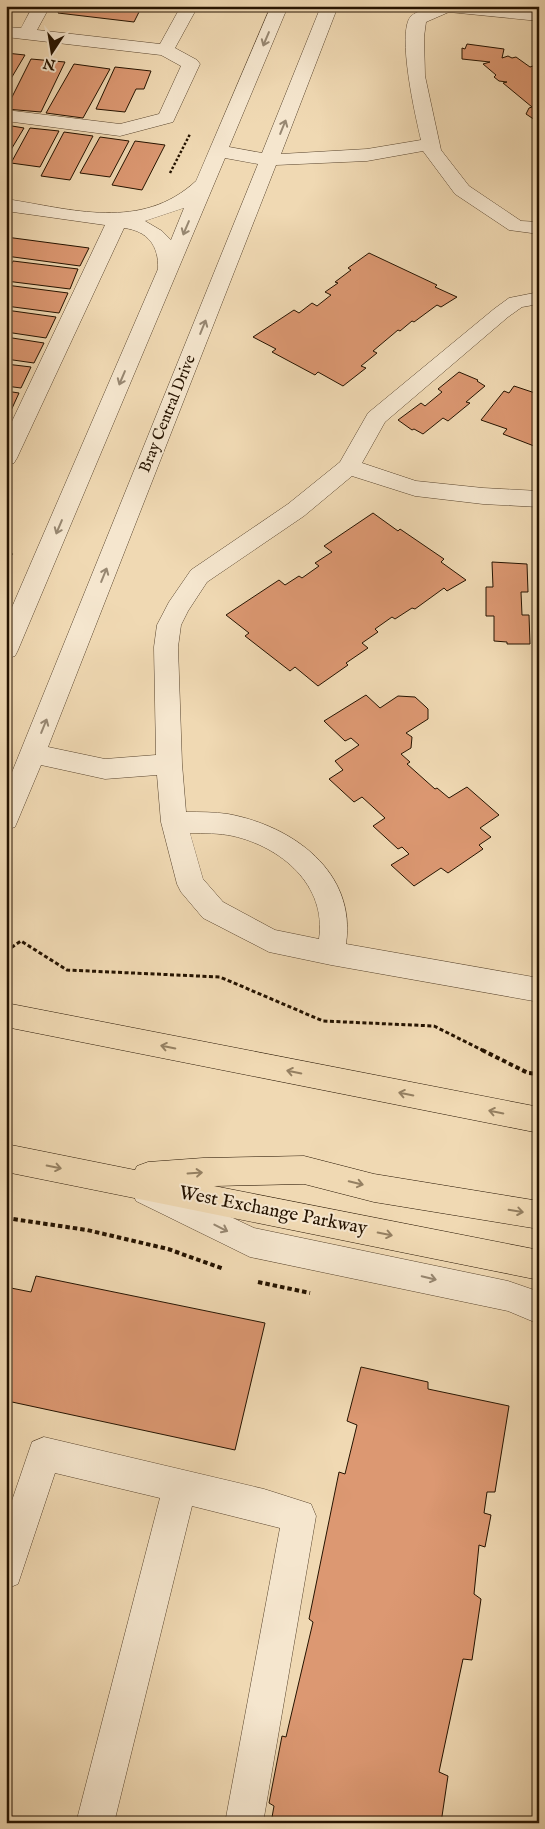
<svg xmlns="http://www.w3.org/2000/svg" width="545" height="1829" viewBox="0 0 545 1829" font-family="'IM FELL English',serif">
<rect width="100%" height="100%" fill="#f0d9b3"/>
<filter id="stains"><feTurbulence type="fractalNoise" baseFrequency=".004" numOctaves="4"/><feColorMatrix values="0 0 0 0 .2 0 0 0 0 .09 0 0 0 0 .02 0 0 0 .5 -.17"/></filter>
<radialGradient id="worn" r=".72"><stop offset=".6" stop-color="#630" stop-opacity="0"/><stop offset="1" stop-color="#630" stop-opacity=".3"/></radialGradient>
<path fill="#dc9872" stroke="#251300" d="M 61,6 L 142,6 L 134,22 L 58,13 Z
M 467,44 L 504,49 L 502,58 L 508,56 L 512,58 L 516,57 L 530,67 L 539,64 L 539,120 L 535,120 L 526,114 L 529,108 L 532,107 L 503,83 L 507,82 L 499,81 L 494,77 L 496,75 L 483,64 L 490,62 L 462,59 L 462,48 L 465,49 Z
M 6,53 L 25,55 L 6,87 Z
M 31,59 L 65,62 L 41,112 L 6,109 Z
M 74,64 L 110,69 L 83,118 L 46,113 Z
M 115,67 L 151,71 L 144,89 L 136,89 L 125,112 L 96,109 Z
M 6,125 L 24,128 L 6,158 Z
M 30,128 L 59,131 L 40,167 L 11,163 Z
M 64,132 L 93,136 L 70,180 L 41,176 Z
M 100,137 L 129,141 L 110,177 L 80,173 Z
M 135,141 L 165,145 L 142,190 L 112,185 Z
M 6,237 L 89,248 L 80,266 L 6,256 Z
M 369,253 L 437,285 L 435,287 L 457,297 L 441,307 L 437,305 L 414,322 L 412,321 L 400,331 L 398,330 L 373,351 L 377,353 L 361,366 L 366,368 L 343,386 L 318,372 L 315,375 L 272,352 L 276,349 L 253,337 L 294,310 L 299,313 L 312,303 L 317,306 L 331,295 L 325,292 L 338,283 L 335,282 L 351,270 L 348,268 Z
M 13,261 L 78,269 L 70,289 L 6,281 L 6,275 Z
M 6,285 L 68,293 L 59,313 L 6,306 Z
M 6,310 L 56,317 L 46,338 L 6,332 Z
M 6,337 L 44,343 L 34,363 L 6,359 Z
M 6,364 L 31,367 L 21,388 L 6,386 Z
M 459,372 L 478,380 L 477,381 L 485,386 L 466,402 L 470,403 L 448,421 L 443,418 L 423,434 L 414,429 L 412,430 L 398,420 L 421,403 L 425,406 L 442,392 L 438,389 Z
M 514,386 L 535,393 L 539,388 L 539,435 L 537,435 L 533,440 L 538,442 L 534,446 L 503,434 L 507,429 L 481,420 L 504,391 L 509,393 Z
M 6,391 L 19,393 L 9,415 L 6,415 Z
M 373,513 L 398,531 L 400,529 L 444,559 L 441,562 L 466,580 L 447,591 L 444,588 L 415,609 L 412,608 L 395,619 L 392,617 L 375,629 L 378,632 L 362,643 L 368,648 L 346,663 L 348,665 L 318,686 L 295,667 L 290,671 L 245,636 L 249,633 L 226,615 L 279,580 L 285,585 L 299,576 L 302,578 L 319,566 L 315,563 L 332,552 L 324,546 Z
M 492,562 L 527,564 L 528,592 L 521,592 L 522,615 L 529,615 L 530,644 L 507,644 L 507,642 L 494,641 L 494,616 L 486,616 L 486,587 L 493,587 Z
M 366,695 L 380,708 L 398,696 L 415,697 L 426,707 L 428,709 L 428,719 L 406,733 L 412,737 L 411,748 L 401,754 L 410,762 L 407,764 L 435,789 L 437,788 L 449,798 L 467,787 L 499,815 L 480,828 L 491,837 L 479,845 L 483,849 L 448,873 L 441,868 L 414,886 L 391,865 L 409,854 L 402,847 L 398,849 L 373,826 L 385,818 L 362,797 L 354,802 L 329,779 L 343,770 L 335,761 L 359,745 L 351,738 L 345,741 L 324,721 Z
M 36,1276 L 265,1323 L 235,1450 L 12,1402 L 6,1422 L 6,1287 L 31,1292 Z
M 361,1367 L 428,1382 L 428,1389 L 509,1406 L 495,1492 L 487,1492 L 484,1513 L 491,1515 L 485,1547 L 479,1545 L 474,1594 L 481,1599 L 472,1660 L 463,1659 L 439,1772 L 448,1776 L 441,1823 L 271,1823 L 274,1806 L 269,1803 L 282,1736 L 286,1737 L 313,1622 L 309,1619 L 339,1472 L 345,1474 L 357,1425 L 347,1421 Z"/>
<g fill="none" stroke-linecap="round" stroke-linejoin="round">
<defs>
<path id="minor" d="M 33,6 L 50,6 L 37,30 L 160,44 L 181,6 L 198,6 L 175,48 L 197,60 L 200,64 L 173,122 L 120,136 L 6,121 L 6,110 L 120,124 L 159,114 L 181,66 L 161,55 L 6,37 L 6,27 L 21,28 Z
M 271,6 L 288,6 L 229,147 L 262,153 L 321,6 L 338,6 L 281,154 L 367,149 L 421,140 C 416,119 396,32 411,16 C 430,0 512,8 539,11 L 539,21 L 449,12 L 426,22 L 424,37 L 425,76 L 441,150 L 469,186 L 521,221 L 539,222 L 539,234 L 509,230 L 455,194 L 423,151 L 367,161 L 276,165 L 48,747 L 105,759 L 156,755 L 154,647 L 157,625 L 169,602 L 191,570 L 288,504 L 340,462 L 368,413 L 494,309 L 509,298 L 539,292 L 539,304 L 522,307 L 508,317 L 385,422 L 362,463 L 416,481 L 483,488 L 539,491 L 539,507 L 483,504 L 415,496 L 352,476 L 304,516 L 207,582 L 188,611 L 181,625 L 178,647 L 182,764 L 186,812 C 200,812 214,812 228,814 C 293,826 357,872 346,944 L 539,978 L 539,1002 L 331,965 L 269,952 L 203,918 L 181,892 L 177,884 L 161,822 L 157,775 L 105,779 L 41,765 L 15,827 L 6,830 L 6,787 L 258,164 L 225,158 L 18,650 L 15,656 L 6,659 L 6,621 L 158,269 C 159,246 148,231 124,228 L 17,458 L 14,463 L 6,465 L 6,434 L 105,225 L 6,211 L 6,199 C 72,209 141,232 196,181 ZM 184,208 L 171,240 L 162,231 L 145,221 ZM 190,833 C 204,833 219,833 233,836 C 281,847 327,885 319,939 L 275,930 L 223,902 L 203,879 Z
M 147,1177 L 254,1228 L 508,1281 L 537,1291 L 539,1291 L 539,1324 L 508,1311 L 250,1257 L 136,1201 L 132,1191 L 136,1181 Z
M 44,1437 L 264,1489 L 311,1504 L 316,1516 L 263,1823 L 225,1823 L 280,1528 L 192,1506 L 114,1823 L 76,1823 L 160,1498 L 55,1473 L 18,1584 L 6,1589 L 6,1518 L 32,1442 Z"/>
<path id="major" d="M 6,1003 L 539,1107 L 539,1133 L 6,1027 Z
M 6,1144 L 135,1170 L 137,1166 L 148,1162 L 203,1158 L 304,1156 L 374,1174 L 539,1201 L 539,1229 L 374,1202 L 304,1184 L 214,1186 L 539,1250 L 539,1280 L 6,1172 Z"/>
</defs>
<use href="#minor" stroke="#58442d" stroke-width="1"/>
<use href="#major" stroke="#251300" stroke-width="1"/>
<path stroke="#251300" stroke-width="2.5" stroke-dasharray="2.5 2" stroke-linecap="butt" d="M 170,173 L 190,134"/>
<path stroke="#251300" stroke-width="3" stroke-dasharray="4 2.5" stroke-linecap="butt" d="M 6,560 L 12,553
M 6,951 L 21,941 L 67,970 L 220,977 L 323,1021 L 434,1026 L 484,1051"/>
<path stroke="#251300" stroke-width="4" stroke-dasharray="4.5 3" stroke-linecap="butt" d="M 482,1050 L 528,1073 L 539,1074
M 6,1218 L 87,1230 L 168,1249 L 224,1269
M 258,1282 L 310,1293"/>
<use href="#minor" fill="#f5e6ce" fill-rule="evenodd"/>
<use href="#major" fill="#f0d9b3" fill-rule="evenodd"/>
</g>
<defs><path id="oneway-shaft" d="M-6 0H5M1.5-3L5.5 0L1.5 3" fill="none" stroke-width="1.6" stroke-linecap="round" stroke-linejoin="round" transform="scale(1.25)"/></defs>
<g stroke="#978771">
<use href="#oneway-shaft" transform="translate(266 39) rotate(113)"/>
<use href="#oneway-shaft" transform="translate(283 127) rotate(-68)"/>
<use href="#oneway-shaft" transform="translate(186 228) rotate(113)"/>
<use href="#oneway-shaft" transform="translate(203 327) rotate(-68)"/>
<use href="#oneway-shaft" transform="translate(122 378) rotate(113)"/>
<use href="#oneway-shaft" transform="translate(59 527) rotate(113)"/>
<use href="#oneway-shaft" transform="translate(104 575) rotate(-68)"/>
<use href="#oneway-shaft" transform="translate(44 726) rotate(-68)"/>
<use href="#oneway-shaft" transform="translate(221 1228) rotate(27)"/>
<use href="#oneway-shaft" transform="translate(429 1278) rotate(13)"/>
</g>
<g stroke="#958062">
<use href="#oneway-shaft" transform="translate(168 1047) rotate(-169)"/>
<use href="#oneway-shaft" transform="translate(294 1072) rotate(-169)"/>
<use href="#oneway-shaft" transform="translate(406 1094) rotate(-169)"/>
<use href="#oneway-shaft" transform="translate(496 1112) rotate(-169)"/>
<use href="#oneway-shaft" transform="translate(54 1167) rotate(11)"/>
<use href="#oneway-shaft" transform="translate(195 1173) rotate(-4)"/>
<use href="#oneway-shaft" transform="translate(356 1183) rotate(14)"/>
<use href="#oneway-shaft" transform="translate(516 1211) rotate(9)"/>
<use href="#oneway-shaft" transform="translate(385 1234) rotate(11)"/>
</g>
<g text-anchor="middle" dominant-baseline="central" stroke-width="4" stroke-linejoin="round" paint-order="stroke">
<g font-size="16" fill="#251300" stroke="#f5e6ce">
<text transform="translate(168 414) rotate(-68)">Bray Central Drive</text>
</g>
<g font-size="19" fill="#251300" stroke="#f5e6ce">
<text transform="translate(273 1211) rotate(11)">West Exchange Parkway</text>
</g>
</g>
<rect width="545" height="1829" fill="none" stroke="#f0d9b3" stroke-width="25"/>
<rect x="8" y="8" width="530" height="1814" fill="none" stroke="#251300" stroke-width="2.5"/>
<rect x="12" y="12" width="520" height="1804" fill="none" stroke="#251300"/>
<g transform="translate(52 52) rotate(192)" stroke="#f5e6ce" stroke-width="4" paint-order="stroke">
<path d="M0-4L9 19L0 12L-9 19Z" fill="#251300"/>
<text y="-8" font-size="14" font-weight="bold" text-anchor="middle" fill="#251300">N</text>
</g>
<rect width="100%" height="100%" filter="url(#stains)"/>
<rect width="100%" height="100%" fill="url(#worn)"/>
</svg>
